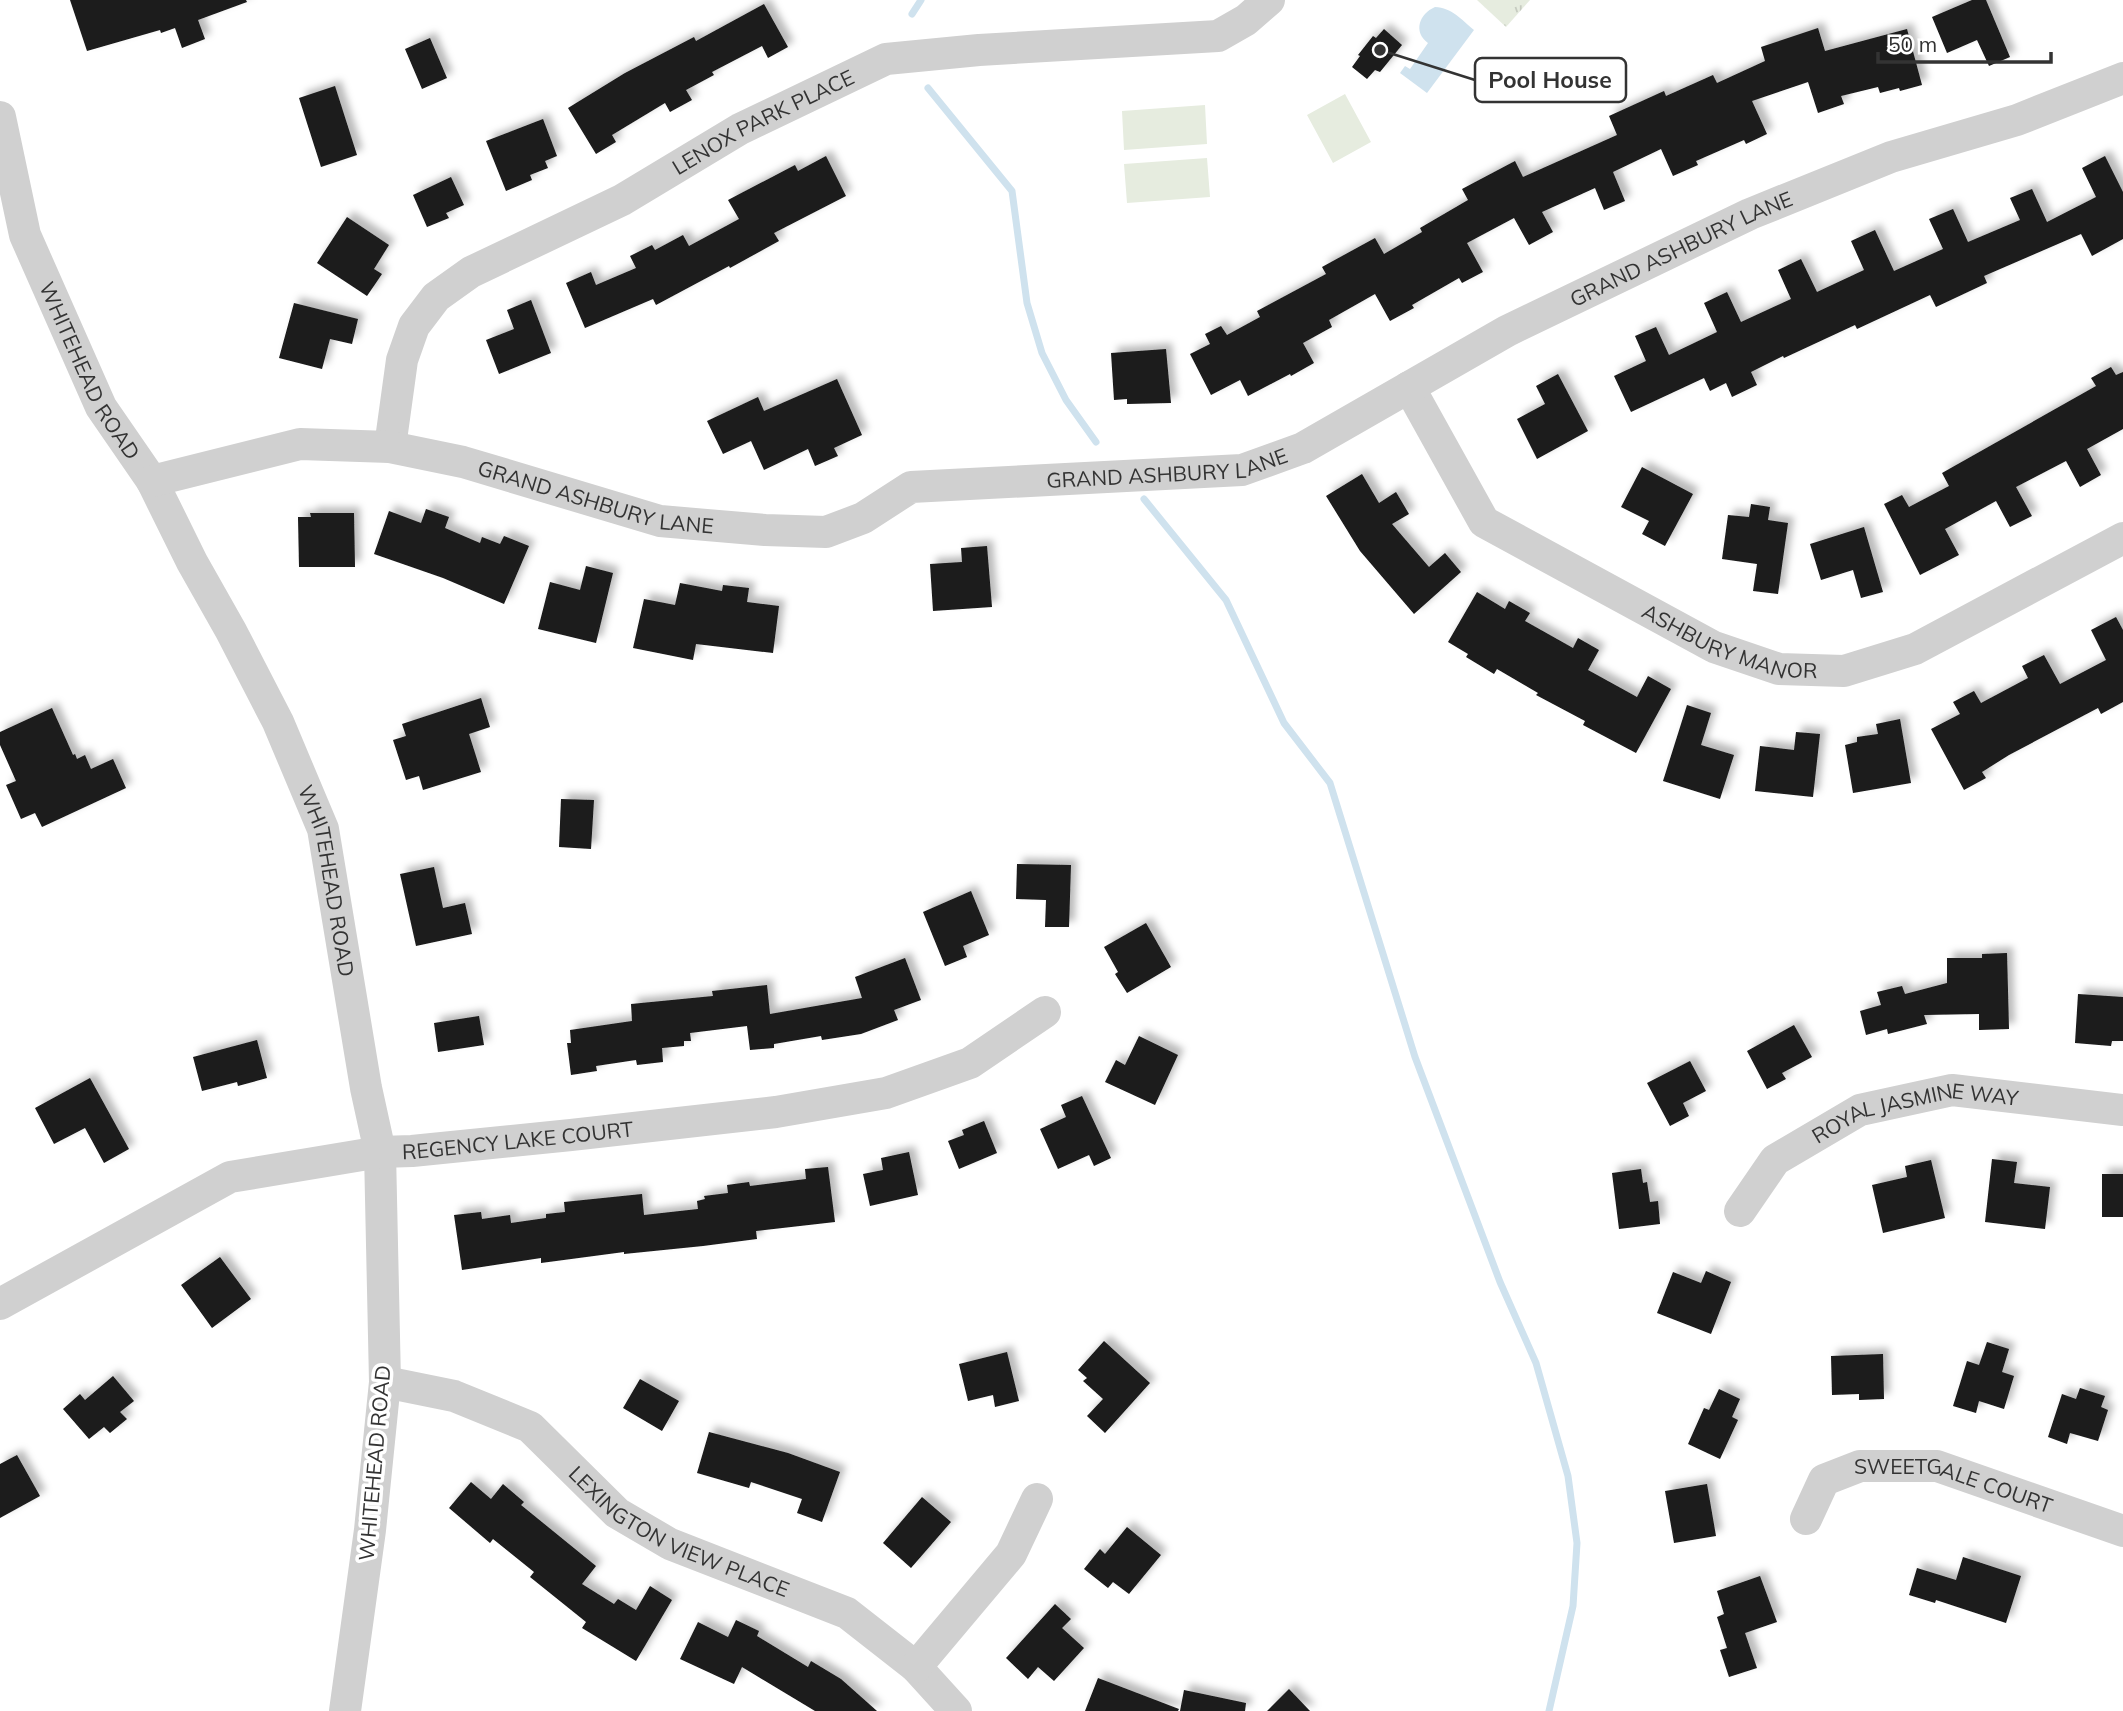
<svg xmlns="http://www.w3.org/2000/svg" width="2123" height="1711" viewBox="0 0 2123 1711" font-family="Mulish,sans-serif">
<defs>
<pattern id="park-tufts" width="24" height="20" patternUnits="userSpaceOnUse" patternTransform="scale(1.75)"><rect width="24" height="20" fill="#e6ecdf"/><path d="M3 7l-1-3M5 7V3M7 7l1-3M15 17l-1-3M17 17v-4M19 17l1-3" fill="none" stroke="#c6cbc0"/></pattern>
<filter id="shadow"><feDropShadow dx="6" dy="-6" stdDeviation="3.5" flood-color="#0004"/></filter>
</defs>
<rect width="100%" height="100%" fill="#fff"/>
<path fill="#e6ecdf" d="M 1345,94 L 1371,142 L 1333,163 L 1307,115 Z
M 1205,105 L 1207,144 L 1124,150 L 1122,111 Z
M 1207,158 L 1210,197 L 1127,203 L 1124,164 Z"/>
<path fill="url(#park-tufts)" d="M 1477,0 L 1530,0 L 1506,27 Z"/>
<path fill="#cfe2ee" d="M 1435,7 C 1452,8 1461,19 1474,30 L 1427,93 L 1400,73 L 1405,66 L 1410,69 L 1428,43 C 1413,32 1419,14 1435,7 Z"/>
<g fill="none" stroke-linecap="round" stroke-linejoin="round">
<path stroke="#cfe2ee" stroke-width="7" d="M 912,14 L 921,0
M 928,88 L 1012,191 L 1027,303 L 1042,353 L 1066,400 L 1096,442
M 1144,499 L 1226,600 L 1284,723 L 1330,783 L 1415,1057 L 1500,1282 L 1536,1363 L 1568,1476 L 1577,1543 L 1573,1606 L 1549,1711"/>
</g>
<path fill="#1a1a1a" filter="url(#shadow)" d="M 70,0 L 246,0 L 247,2 L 198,20 L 205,39 L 182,48 L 175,28 L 161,33 L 160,30 L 87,51 Z
M 1972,0 L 1986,0 L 2010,57 L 1989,66 L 1977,40 L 1947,53 L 1932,17 Z
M 764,4 L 788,47 L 768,58 L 762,46 L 712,72 L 714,75 L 686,90 L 692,100 L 670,112 L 665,103 L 612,135 L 616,142 L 596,154 L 568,108 L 625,73 L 694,37 L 696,41 Z
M 1818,28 L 1825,51 L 1907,29 L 1922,85 L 1900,91 L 1899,88 L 1880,93 L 1878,87 L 1841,96 L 1844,104 L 1818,113 L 1808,82 L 1752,101 L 1767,134 L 1746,144 L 1744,140 L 1696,161 L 1698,165 L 1673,176 L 1661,149 L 1613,172 L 1625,201 L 1604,210 L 1595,188 L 1542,212 L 1553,232 L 1529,245 L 1514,218 L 1467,243 L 1483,272 L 1462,283 L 1459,278 L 1412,305 L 1414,308 L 1390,321 L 1375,294 L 1329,320 L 1332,327 L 1303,343 L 1314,363 L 1291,376 L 1290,374 L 1248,396 L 1240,380 L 1211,395 L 1190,354 L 1210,344 L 1205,334 L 1221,326 L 1227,335 L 1260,317 L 1257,311 L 1326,274 L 1322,267 L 1375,238 L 1384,254 L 1422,232 L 1420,228 L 1468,200 L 1462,189 L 1515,161 L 1523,177 L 1617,135 L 1609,116 L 1664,91 L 1666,96 L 1713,75 L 1717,83 L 1765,61 L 1761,47 Z
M 1384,29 L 1402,45 L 1380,72 L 1375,70 L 1367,79 L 1352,67 L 1360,56 L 1358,55 L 1373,36 L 1376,38 Z
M 430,38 L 447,78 L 422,89 L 405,49 Z
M 335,86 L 357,155 L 321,167 L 299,98 Z
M 543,119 L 557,156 L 545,161 L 548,168 L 530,175 L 532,180 L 506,191 L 486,141 Z
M 826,156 L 846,196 L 774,233 L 779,241 L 730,268 L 729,266 L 656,305 L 653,299 L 585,328 L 566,283 L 591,272 L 596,285 L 636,268 L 630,256 L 652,245 L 655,250 L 683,235 L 689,246 L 739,219 L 728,200 L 795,165 L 798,171 Z
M 2105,156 L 2123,192 L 2123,239 L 2092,256 L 2081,234 L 1984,276 L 1987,283 L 1936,307 L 1930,295 L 1857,329 L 1855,325 L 1784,358 L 1783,356 L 1751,372 L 1757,385 L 1732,397 L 1726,383 L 1710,391 L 1704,378 L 1631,412 L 1614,376 L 1646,361 L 1635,336 L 1656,327 L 1669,355 L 1717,332 L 1704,303 L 1727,292 L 1741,322 L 1791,299 L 1778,270 L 1801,259 L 1817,292 L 1864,270 L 1851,241 L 1875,230 L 1894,271 L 1943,249 L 1929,219 L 1953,209 L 1968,242 L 2020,220 L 2010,198 L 2032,189 L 2047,222 L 2096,197 L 2082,168 Z
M 451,177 L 464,205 L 446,213 L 449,218 L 427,227 L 413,195 Z
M 347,217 L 389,245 L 374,269 L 382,274 L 367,296 L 317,263 Z
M 531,300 L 551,353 L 499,374 L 486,340 L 514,329 L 507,310 Z
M 294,303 L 358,319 L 352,344 L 330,339 L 322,369 L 279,358 Z
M 1166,349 L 1171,403 L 1127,404 L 1127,399 L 1114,400 L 1111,353 Z
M 2111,367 L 2116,375 L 2123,372 L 2123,429 L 2087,449 L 2101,475 L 2080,487 L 2066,461 L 2016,487 L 2032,516 L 2010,527 L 1996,501 L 1945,529 L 1959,555 L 1920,575 L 1884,504 L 1902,495 L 1909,507 L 1949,486 L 1942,473 L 2096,386 L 2091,378 Z
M 1558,374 L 1588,431 L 1537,459 L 1517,419 L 1545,404 L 1536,386 Z
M 837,379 L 862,435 L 834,448 L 838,456 L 815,466 L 808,449 L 764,470 L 751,441 L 723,454 L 707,421 L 758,397 L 764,411 Z
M 1642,467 L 1693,494 L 1665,546 L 1642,534 L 1649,521 L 1621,507 Z
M 1362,474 L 1379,503 L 1396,492 L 1409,514 L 1392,524 L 1429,567 L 1445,553 L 1461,572 L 1414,614 L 1360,551 L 1326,496 Z
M 1751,504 L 1770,507 L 1768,520 L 1788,523 L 1778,594 L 1753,591 L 1757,564 L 1722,559 L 1728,515 L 1749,517 Z
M 426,509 L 449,517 L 445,528 L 480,543 L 482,537 L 500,544 L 504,536 L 529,546 L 504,604 L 443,578 L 374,554 L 389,511 L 421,523 Z
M 310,513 L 354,513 L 355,567 L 299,567 L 298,517 L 311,517 Z
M 1864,527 L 1883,592 L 1861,598 L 1853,570 L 1821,580 L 1810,544 Z
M 987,546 L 992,607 L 933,611 L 930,564 L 962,562 L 961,548 Z
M 586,566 L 613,573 L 596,643 L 538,629 L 550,582 L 580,590 Z
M 680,583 L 722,591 L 723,585 L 749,588 L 747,602 L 779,606 L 773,653 L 696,644 L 693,660 L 633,648 L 644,599 L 675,605 Z
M 1477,592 L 1505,609 L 1509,601 L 1530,613 L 1525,621 L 1573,648 L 1578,638 L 1599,650 L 1588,670 L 1637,697 L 1648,676 L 1671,689 L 1636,753 L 1583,725 L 1585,721 L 1536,695 L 1538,693 L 1497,669 L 1494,674 L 1466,657 L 1468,654 L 1448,642 Z
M 2116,617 L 2123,630 L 2123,702 L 2101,714 L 2098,708 L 2009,755 L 1982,772 L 1986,778 L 1964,790 L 1931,729 L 1960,714 L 1953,702 L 1974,691 L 1981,703 L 2028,678 L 2022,666 L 2044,655 L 2060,684 L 2106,660 L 2091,630 Z
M 481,698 L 490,727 L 469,734 L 481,772 L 423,790 L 419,776 L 406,780 L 393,740 L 406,736 L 402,724 Z
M 1687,705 L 1711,713 L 1701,745 L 1734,755 L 1720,799 L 1663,781 Z
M 52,708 L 73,755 L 75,754 L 77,759 L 85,755 L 91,769 L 113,759 L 126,788 L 42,827 L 35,813 L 21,819 L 6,785 L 16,781 L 0,745 L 0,732 Z
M 1900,719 L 1911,783 L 1853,793 L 1845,745 L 1857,742 L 1857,737 L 1878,734 L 1876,724 Z
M 1796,732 L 1820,734 L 1813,797 L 1755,791 L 1760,746 L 1794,750 Z
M 561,799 L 594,800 L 591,849 L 559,847 Z
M 1017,864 L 1071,865 L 1069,927 L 1045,927 L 1046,900 L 1016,899 Z
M 434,867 L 443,908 L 465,903 L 472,934 L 416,946 L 400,874 Z
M 971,891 L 989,935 L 963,946 L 967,957 L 945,966 L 923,912 Z
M 1146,923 L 1171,967 L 1127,993 L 1115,974 L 1118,972 L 1104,947 Z
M 2007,953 L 2009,1029 L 1979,1030 L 1979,1014 L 1924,1015 L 1927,1024 L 1888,1034 L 1887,1029 L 1866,1035 L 1860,1011 L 1881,1005 L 1877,992 L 1902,986 L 1905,994 L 1947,983 L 1947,958 L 1982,958 L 1982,954 Z
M 905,958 L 921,1000 L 894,1010 L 898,1020 L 861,1034 L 822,1040 L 821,1036 L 774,1044 L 774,1048 L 750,1050 L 747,1026 L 690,1033 L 691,1041 L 684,1041 L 684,1046 L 662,1048 L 663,1062 L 637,1065 L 636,1060 L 596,1066 L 597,1071 L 571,1075 L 567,1043 L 571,1043 L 570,1030 L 632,1021 L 631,1004 L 713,996 L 712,991 L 767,985 L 770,1014 L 862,998 L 855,977 Z
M 2078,994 L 2123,997 L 2123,1041 L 2112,1041 L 2111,1046 L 2075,1043 Z
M 479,1016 L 484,1045 L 438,1052 L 434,1023 Z
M 1794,1025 L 1812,1057 L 1782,1073 L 1786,1079 L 1767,1089 L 1747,1051 Z
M 1139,1036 L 1178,1055 L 1155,1105 L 1105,1082 L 1116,1060 L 1125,1065 Z
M 257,1040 L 267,1078 L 238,1086 L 237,1082 L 202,1091 L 193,1057 Z
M 1690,1061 L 1706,1091 L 1683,1103 L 1689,1116 L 1670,1126 L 1647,1083 Z
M 90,1078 L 129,1149 L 104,1163 L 85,1128 L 54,1144 L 35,1108 Z
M 1082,1096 L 1111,1158 L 1094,1166 L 1089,1155 L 1058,1169 L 1040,1129 L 1066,1117 L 1061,1105 Z
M 984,1121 L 997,1153 L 959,1169 L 948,1141 L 964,1135 L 962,1130 Z
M 909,1152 L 918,1195 L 870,1206 L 863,1174 L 883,1170 L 881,1158 Z
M 1992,1159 L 2017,1162 L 2014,1183 L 2050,1187 L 2045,1229 L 1985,1222 Z
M 1931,1160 L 1945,1218 L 1883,1233 L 1872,1185 L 1907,1177 L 1905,1166 Z
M 828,1167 L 835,1222 L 756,1231 L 757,1239 L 703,1246 L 624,1254 L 624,1252 L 541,1263 L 541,1258 L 462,1270 L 454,1215 L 481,1212 L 482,1219 L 510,1215 L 511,1223 L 546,1218 L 546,1214 L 565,1212 L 564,1202 L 642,1194 L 644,1215 L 698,1209 L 697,1201 L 705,1199 L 704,1196 L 728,1193 L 727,1185 L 749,1182 L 750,1186 L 806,1179 L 805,1169 Z
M 1641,1169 L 1643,1183 L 1647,1182 L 1650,1202 L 1658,1201 L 1660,1224 L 1619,1229 L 1612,1173 Z
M 2102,1174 L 2123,1174 L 2123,1217 L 2102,1217 Z
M 220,1257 L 251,1299 L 212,1328 L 181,1285 Z
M 1706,1271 L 1731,1282 L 1711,1334 L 1657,1313 L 1673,1272 L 1701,1283 Z
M 1104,1341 L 1150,1383 L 1105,1433 L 1087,1416 L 1103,1399 L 1083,1381 L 1087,1378 L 1078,1370 Z
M 1987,1342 L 2009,1349 L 2002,1372 L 2014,1376 L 2004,1409 L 1979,1401 L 1976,1413 L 1953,1406 L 1967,1361 L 1979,1365 Z
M 1007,1352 L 1019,1401 L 995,1407 L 993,1395 L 968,1401 L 959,1364 Z
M 1883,1354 L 1884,1399 L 1859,1400 L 1859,1394 L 1832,1395 L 1831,1356 Z
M 113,1376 L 134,1401 L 120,1412 L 127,1419 L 110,1433 L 104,1427 L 89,1439 L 63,1409 L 80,1394 L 85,1400 Z
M 640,1379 L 679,1401 L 662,1431 L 623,1408 Z
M 2080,1388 L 2105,1396 L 2101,1407 L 2108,1410 L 2098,1441 L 2070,1433 L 2067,1444 L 2048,1437 L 2062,1394 L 2076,1399 Z
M 1719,1389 L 1740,1399 L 1732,1417 L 1738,1420 L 1720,1459 L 1688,1444 L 1704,1408 L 1709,1410 Z
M 709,1432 L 788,1453 L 840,1472 L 822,1522 L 797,1513 L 802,1499 L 751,1482 L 749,1488 L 697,1473 Z
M 17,1455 L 40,1496 L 0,1518 L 0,1464 Z
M 471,1482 L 491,1499 L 503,1484 L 524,1502 L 521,1505 L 596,1566 L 582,1584 L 614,1604 L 618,1599 L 636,1610 L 650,1586 L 672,1600 L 636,1661 L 582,1628 L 586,1622 L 530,1577 L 534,1572 L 493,1539 L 490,1543 L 449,1508 Z
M 1707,1484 L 1716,1536 L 1674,1543 L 1665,1491 Z
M 922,1497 L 951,1522 L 911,1568 L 883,1543 Z
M 1127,1527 L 1161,1555 L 1129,1594 L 1113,1582 L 1108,1588 L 1084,1569 L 1100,1549 L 1105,1554 Z
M 1963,1557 L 2021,1576 L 2006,1623 L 1936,1600 L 1935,1603 L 1909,1595 L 1917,1568 L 1956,1580 Z
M 1760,1576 L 1777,1622 L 1745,1633 L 1757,1668 L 1729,1677 L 1720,1650 L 1727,1648 L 1717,1617 L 1724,1614 L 1717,1591 Z
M 1055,1604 L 1071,1619 L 1062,1628 L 1084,1648 L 1054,1681 L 1038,1667 L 1028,1679 L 1006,1658 Z
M 736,1620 L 759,1631 L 757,1636 L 808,1667 L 811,1661 L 841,1679 L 877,1711 L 815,1711 L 742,1667 L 734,1684 L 680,1659 L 698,1622 L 728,1637 Z
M 1098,1678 L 1179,1709 L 1178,1711 L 1085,1711 Z
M 1289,1689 L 1310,1711 L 1267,1711 Z
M 1184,1690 L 1246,1703 L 1245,1711 L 1180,1711 Z"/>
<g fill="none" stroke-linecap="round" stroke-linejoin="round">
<g stroke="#d0d0d0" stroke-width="32">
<path id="s1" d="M 0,117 L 25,235 L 101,407 L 152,481 L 192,562 L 231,631 L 278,722 L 323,829 L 366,1088 L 380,1152 L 385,1382 L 370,1530 L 345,1711"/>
<path id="s2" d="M 1409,387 L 1484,522 L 1714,647 L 1779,669 L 1844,671 L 1915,649 L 2123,538"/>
<path id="s3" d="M 390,447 L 402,360 L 414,326 L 436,297 L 471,272 L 622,200 L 740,129 L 886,59 L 979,50 L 1218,36 L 1246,20 L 1269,0"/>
<path id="s4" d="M 152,481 L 300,444 L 390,447 L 463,462 L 660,521 L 765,530 L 826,532 L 863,518 L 911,487 L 1242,470 L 1303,448 L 1507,331 L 1750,214 L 1891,157 L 2017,120 L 2123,78"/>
<path id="s5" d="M 1740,1211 L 1775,1160 L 1860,1110 L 1952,1090 L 2123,1110"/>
<path id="s6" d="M 0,1304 L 230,1177 L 380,1152 L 412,1151 L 571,1135 L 776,1112 L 886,1093 L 970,1063 L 1045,1012"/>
<path id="s7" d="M 385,1382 L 454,1396 L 530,1427 L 617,1513 L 670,1544 L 847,1613 L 916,1667 L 956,1711"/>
<path id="s8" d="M 1806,1519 L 1824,1480 L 1860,1466 L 1937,1466 L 2123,1531"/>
<path d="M 916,1667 L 1011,1554 L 1037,1499"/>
</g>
</g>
<g text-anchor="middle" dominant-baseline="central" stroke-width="7" stroke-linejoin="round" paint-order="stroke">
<g font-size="21" fill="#333" stroke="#fff">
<text stroke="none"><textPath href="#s3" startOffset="532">LENOX PARK PLACE</textPath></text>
<text stroke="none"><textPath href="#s4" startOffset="1610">GRAND ASHBURY LANE</textPath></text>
<text stroke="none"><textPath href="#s1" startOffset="271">WHITEHEAD ROAD</textPath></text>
<text stroke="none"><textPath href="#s4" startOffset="1043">GRAND ASHBURY LANE</textPath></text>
<text stroke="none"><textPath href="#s4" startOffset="455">GRAND ASHBURY LANE</textPath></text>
<text stroke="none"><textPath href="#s2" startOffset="430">ASHBURY MANOR</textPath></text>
<text stroke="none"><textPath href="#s1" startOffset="838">WHITEHEAD ROAD</textPath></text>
<text stroke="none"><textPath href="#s5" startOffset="214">ROYAL JASMINE WAY</textPath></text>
<text stroke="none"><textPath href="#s6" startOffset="553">REGENCY LAKE COURT</textPath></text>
<text transform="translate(374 1463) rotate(-85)">WHITEHEAD ROAD</text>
<text stroke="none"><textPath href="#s8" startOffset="178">SWEETGALE COURT</textPath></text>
<text stroke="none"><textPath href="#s7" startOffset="338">LEXINGTON VIEW PLACE</textPath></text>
</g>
</g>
<path fill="none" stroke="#333" stroke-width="2.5" d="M1380 50L1475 80"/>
<circle fill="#333" stroke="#fff" stroke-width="2.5" cx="1380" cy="50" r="7"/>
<rect fill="#fff" stroke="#333" stroke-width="2.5" x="1475" y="58" width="151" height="44" rx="7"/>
<g font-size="23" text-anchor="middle" font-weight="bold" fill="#333">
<text x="1550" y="88">Pool House</text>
</g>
<path d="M1878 52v10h173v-10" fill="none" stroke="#333333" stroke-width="3.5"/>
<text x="1888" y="52" font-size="21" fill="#333333" stroke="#ffffff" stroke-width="5" paint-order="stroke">50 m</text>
</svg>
